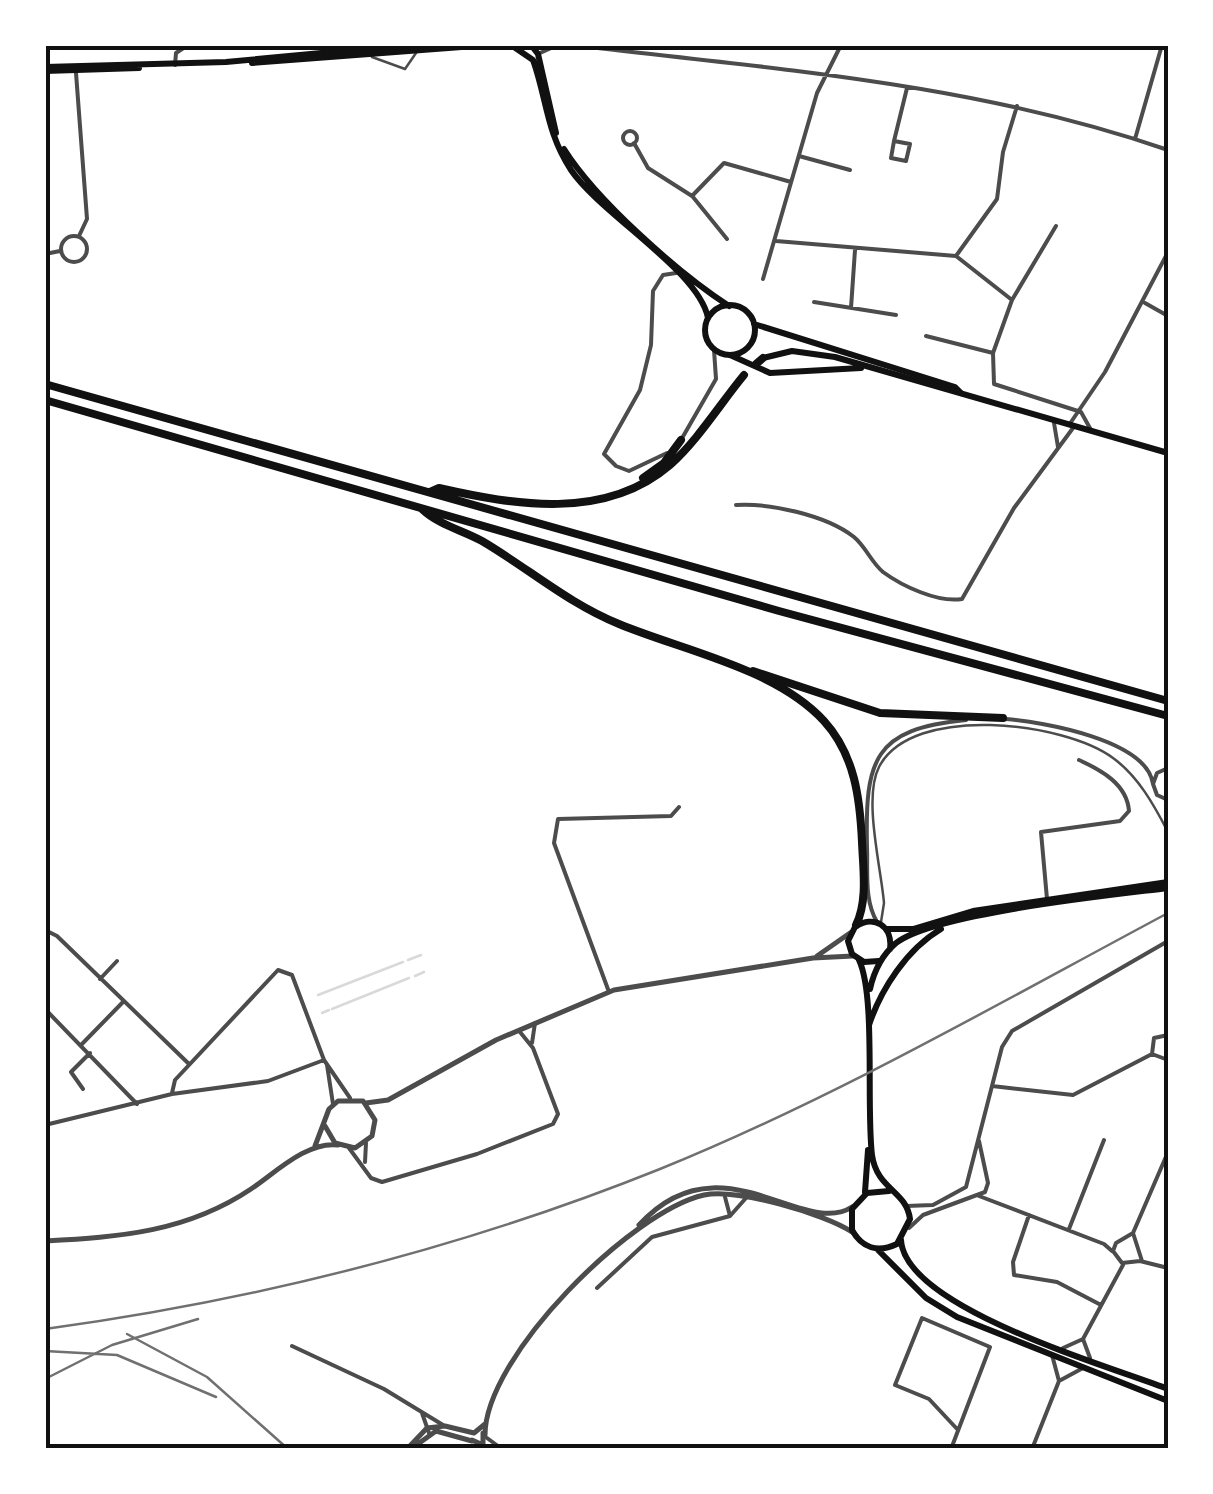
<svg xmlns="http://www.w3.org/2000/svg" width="1213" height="1494" viewBox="0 0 1213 1494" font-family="'Noto Sans',sans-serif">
<rect width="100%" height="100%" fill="#fff"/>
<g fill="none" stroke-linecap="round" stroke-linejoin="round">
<path stroke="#d9d9d9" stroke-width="2.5" d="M 408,960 L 421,955
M 415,976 L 424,972
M 318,995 L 403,962
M 332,1009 L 409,978
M 322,1013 L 329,1010"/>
<path stroke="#4c4c4c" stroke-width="2.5" d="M 372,57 L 405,69 L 416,53
M 881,922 L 884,903 C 881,867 863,798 879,767 C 912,703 1065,722 1113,758 C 1138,776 1154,805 1168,832"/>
<path stroke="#4c4c4c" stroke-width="4" d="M 572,45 C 774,69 975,83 1168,150
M 540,53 L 558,45
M 175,65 L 176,53 L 188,45
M 76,73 L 87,219 L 79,236
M623 138a7 7 0 1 1 14 0a7 7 0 1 1-14 0Z
M 1135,139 L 1162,45
M 894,141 L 910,144 L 906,161 L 891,158 Z
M 894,141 L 907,88
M 634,143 L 648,168 L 692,196 L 724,163 L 791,182
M 799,156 L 850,170
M 693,197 L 727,239
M61 249a13 13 0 1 1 26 0a13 13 0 1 1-26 0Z
M 776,241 L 956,256 L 1012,300 L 993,353 L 994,384 L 1081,412
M 45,254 L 60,251
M 956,256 L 997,199 L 1003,152 L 1017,106
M 763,279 L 817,93 L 841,45
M 1012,300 L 1056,226
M 814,302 L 896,315
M 1145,303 L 1168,316
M 851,308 L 855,250
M 926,336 L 993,353
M 1081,412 L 1091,430
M 1054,423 L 1058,447
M 1069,425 L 1105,372 L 1168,252
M 681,440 L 716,379 L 714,350
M 667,453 L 629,471 L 616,466 L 604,454 L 640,390 L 651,345 L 653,291 L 663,275 L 676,273
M 736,505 C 770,503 826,515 854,537 C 866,547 871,562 883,572 C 902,586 938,603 962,599 L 1014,508 L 1073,428
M 1006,719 C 1043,722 1147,740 1153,784
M 1168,768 L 1157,773 L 1153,784 L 1157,795 L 1168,800
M 1047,899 L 1041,832 L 1120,821 L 1129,811 C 1127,784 1101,770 1079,760
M 877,922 C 864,900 868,872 867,847 C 865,760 873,729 966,720
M 45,930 L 57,936 L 189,1064
M 100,979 L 117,961
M 609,992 L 554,843 L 558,819 L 671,816 L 679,807
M 45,1009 L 137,1104
M 532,1043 L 535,1023
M 82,1044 L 123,1002
M 1152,1054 L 1154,1038 L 1168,1035
M 1152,1054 L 1168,1060
M 327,1065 L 333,1104
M 992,1086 L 1002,1047 L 1012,1031 L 1168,941
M 83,1089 L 71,1072 L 90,1053
M 172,1093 L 175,1080 L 278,970 L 292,975 L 324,1060
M 45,1125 L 172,1094 L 268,1081 L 324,1060 L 350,1098
M 349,1148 L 371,1178 L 382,1182 L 477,1154 L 553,1124 L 558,1114 L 533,1048 L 520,1032
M 1168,1152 L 1133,1233 L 1116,1243 L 1113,1251 L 1122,1263 L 1140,1261 L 1168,1268
M 365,1162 L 366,1143
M 979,1196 L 1104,1244 L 1112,1251
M 725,1197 L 730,1216
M 906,1206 L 933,1205 L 966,1187 L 992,1086 L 1073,1095 L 1152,1054
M 1029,1215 L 1013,1262 L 1014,1275 L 1057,1282 L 1101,1305
M 909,1228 L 923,1215 L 985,1192 L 988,1183 L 979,1141
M 1069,1229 L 1104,1140
M 1133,1233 L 1142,1261
M 597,1288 L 652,1237 L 730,1216 L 746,1198
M 1083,1339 L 1123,1265
M 1083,1339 L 1090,1358
M 292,1346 L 384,1389 L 443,1425
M 1063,1348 L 1083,1339
M 1052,1355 L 1059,1381 L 1083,1368
M 422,1413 L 429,1433
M 487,1438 L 502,1449
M 951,1449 L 990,1347 L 922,1318 L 895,1385 L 929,1399 L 958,1430
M 1032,1449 L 1059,1381"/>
<path stroke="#4c4c4c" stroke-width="5" d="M 817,956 L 850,933
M 366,1103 L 388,1100 L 496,1040 L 614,990 L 813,958 L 853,956
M 315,1146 L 329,1109 L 338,1101 L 363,1101 L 375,1120 L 372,1136 L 355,1148 L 335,1143 L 325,1126
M 639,1225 C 720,1136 803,1239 852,1207
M 45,1241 C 120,1237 187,1232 251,1189 C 275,1173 307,1141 338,1145
M 485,1435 C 485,1356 632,1211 704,1195 C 736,1188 825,1214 852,1232
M 472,1440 L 483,1445 L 483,1433
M 407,1449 L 427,1428 L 445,1426 L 474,1433 L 485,1424
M 411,1449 L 436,1431 L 472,1441"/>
<path stroke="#111" stroke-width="6" d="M 511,45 L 533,60 C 547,99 546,132 571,170 C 601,214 699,271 708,318
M 531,45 L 538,54 L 556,133
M 252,63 L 488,45
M 45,67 L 226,62 L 407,45
M 45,71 L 139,68
M 564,149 C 596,200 678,273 729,306
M705 330a25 25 0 1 1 50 0a25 25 0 1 1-50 0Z
M 754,324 L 955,387 L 961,393"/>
<path stroke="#111" stroke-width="6" d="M 730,355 L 770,373 L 861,368
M 763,358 L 792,351 L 835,357 L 1168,453
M 886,929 L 913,929 L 973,911 L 1168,882
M 859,960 C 876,996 866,1106 872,1155 C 877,1190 906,1190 910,1219 L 897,1244 C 878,1253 862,1248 852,1230 L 852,1209 L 867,1193 L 889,1191
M 879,961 L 864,962 L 852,954 L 848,941 L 855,927 C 874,914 893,926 890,949
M 870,989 C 874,971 882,955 896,943 C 934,913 1113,895 1168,888
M 869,1025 C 881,989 907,949 941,929
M 865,1192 L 868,1150
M 901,1240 C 905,1308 1109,1366 1168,1389
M 878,1250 L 926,1298 L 957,1317 L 1168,1401"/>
<path stroke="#111" stroke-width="8" d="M 756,364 L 763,358
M 45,384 L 1168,701
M 45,400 L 779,611 L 1168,716
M 643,478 L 664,463 L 681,440
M 430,492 L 439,488 C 514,505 605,521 670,465 C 698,440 720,404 744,375
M 422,509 C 439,525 462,530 482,541 C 528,568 569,604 619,624 C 684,651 775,668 824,721 C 855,755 860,799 862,842 C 863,868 868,901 856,925
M 753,671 L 880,713 L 1003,718"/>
<path stroke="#707070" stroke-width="2.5" d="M 45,1329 C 257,1300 461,1249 660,1169 C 835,1098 1001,1002 1168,913
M 127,1334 L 207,1377 L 288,1449
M 45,1351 L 117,1355 L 216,1397
M 45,1379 L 112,1345 L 198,1319"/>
</g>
<rect width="1213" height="1494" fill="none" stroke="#ffffff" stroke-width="95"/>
<rect x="48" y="48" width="1118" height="1398" fill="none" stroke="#111" stroke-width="4"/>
</svg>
